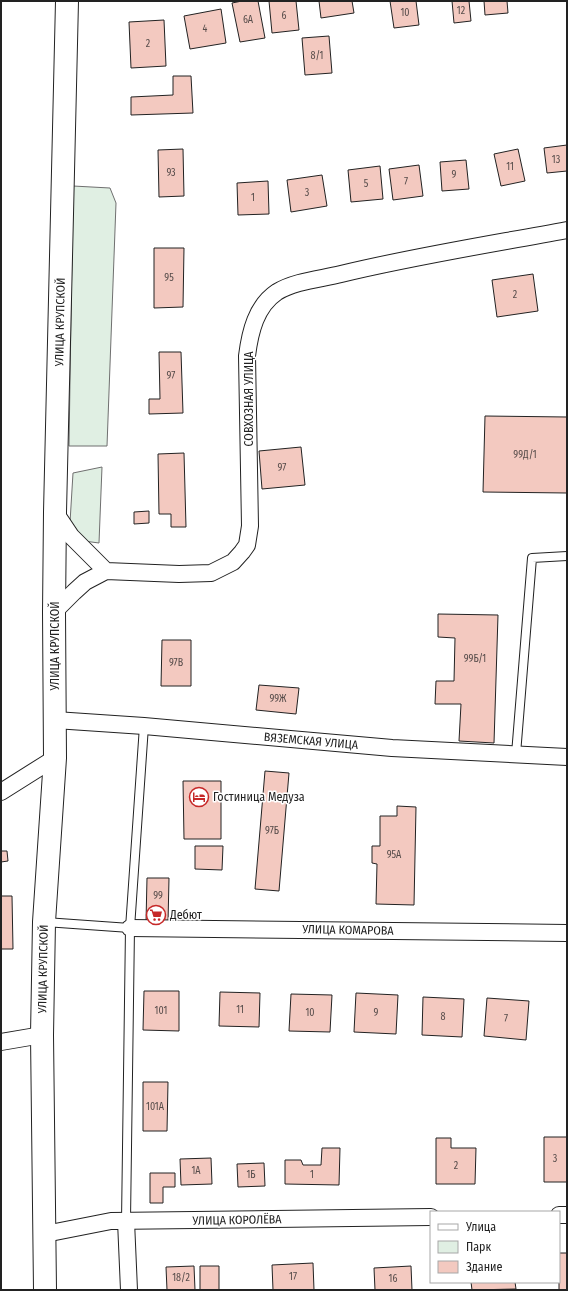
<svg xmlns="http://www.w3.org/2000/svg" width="568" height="1291" viewBox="0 0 568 1291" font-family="'Fira Sans Condensed',sans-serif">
<rect width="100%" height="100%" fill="#fff"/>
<path fill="#e0efe3" stroke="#6f6f6f" d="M 73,186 L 110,188 L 116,203 L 107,446 L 69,446 Z
M 102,467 L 99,543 L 69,539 L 73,473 Z"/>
<path fill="#f3c9c0" stroke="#222" d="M 242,1 L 258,1 L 265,38 L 240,42 L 232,3 Z
M 269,1 L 296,1 L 299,30 L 272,33 Z
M 319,1 L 352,1 L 354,13 L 321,18 Z
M 390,1 L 416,1 L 419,25 L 394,28 Z
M 452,1 L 469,1 L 471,21 L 454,23 Z
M 484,1 L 507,1 L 508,13 L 485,15 Z
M 221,9 L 226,43 L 190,49 L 184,16 Z
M 164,20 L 166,66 L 131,68 L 129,22 Z
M 329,36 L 332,73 L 305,75 L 302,38 Z
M 173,76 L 191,76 L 193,113 L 131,115 L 131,97 L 173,95 Z
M 567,145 L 567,171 L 547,173 L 544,148 Z
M 183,149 L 184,196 L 159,197 L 158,150 Z
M 518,149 L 525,181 L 501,186 L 494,154 Z
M 466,160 L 469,189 L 442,191 L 440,162 Z
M 419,165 L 423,196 L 393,200 L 389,169 Z
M 380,166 L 383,199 L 351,202 L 348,170 Z
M 322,175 L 327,206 L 291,212 L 287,180 Z
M 268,181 L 269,214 L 238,215 L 237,183 Z
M 154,248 L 184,248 L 183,307 L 154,308 Z
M 533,274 L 538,311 L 497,317 L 492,280 Z
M 159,352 L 181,352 L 183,413 L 149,414 L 149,399 L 160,399 Z
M 485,416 L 567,417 L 567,493 L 483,492 Z
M 301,447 L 305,485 L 262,489 L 259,451 Z
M 184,453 L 186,527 L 171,527 L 171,514 L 159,514 L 158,454 Z
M 149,511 L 149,523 L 134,524 L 134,512 Z
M 438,614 L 498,615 L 494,743 L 459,741 L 461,704 L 435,704 L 436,681 L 454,681 L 455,638 L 438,637 Z
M 162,640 L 191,640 L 191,686 L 161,686 Z
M 259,685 L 299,688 L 296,714 L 256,710 Z
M 265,771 L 289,773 L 279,891 L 255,889 Z
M 183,781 L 221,781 L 221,839 L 184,839 Z
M 397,806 L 416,807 L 414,905 L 376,904 L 377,864 L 372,863 L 372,846 L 380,846 L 380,816 L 397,816 Z
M 195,846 L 223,846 L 222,870 L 195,869 Z
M 1,851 L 7,851 L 8,861 L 1,862 Z
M 147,878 L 169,878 L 168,923 L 146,922 Z
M 1,896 L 12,896 L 13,949 L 1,949 Z
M 144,991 L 179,991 L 179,1031 L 143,1030 Z
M 220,992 L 260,993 L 259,1027 L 219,1026 Z
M 356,993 L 398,995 L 396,1034 L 354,1032 Z
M 291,994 L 332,995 L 330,1032 L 289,1031 Z
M 423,997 L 464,999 L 462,1037 L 422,1035 Z
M 487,998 L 529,1001 L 526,1040 L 484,1036 Z
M 143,1082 L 168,1082 L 167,1131 L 143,1131 Z
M 544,1137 L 567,1137 L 567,1182 L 544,1182 Z
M 436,1138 L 451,1138 L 451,1148 L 476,1148 L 475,1184 L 436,1184 Z
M 322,1148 L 340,1148 L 339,1185 L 285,1184 L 285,1160 L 301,1160 L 303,1165 L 321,1165 Z
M 211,1158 L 212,1184 L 181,1185 L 180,1159 Z
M 264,1163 L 265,1186 L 238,1187 L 237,1164 Z
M 150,1173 L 175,1173 L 175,1187 L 163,1187 L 163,1203 L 150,1203 Z
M 559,1253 L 567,1253 L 567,1290 L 559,1290 Z
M 313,1263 L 314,1290 L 273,1290 L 272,1265 Z
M 194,1266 L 195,1290 L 167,1290 L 166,1267 Z
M 200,1266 L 219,1266 L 219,1290 L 200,1290 Z
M 411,1266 L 412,1290 L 375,1290 L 374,1268 Z
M 471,1282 L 515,1282 L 516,1289 L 472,1290 Z"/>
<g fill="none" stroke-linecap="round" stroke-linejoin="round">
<defs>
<path id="lane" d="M 516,754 L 532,558 L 567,556
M 45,922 L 130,928
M 126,1221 L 130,928 L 144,726"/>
<path id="street" d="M 55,512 L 71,536 L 106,571
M 54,612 L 74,592 L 85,582 L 106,571 L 179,574 L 211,573 L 233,562 L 242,552 L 247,545 L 250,526 L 247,356 C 250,332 256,306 277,292 C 295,281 321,279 341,274 C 415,256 492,244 567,230
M 55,720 L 144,726 L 392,748 L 567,757
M 1,792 L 55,758
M 130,928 L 567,933
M 1,1042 L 42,1035
M 559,1215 L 567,1215
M 126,1221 L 129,1290
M 45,1234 L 111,1221 L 431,1217"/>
<path id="primary" d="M 45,1290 L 42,1035 L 44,922 L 55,758 L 54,612 L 55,512 L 67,1"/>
</defs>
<use href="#lane" stroke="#222" stroke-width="10"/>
<use href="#street" stroke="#222" stroke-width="18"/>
<use href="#primary" stroke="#222" stroke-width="24"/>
<use href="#lane" stroke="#fff" stroke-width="8"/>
<use href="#street" stroke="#fff" stroke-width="16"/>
<use href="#primary" stroke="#fff" stroke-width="22"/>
</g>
<defs>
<symbol id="hotel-ring" viewBox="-11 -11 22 22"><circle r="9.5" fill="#fff" stroke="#c62828" stroke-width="1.5"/><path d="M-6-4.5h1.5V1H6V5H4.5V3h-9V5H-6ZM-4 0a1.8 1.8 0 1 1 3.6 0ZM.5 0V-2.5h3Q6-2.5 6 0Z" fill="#c62828"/></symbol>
<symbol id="supermarket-ring" viewBox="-11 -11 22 22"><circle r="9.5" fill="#fff" stroke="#c62828" stroke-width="1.5"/><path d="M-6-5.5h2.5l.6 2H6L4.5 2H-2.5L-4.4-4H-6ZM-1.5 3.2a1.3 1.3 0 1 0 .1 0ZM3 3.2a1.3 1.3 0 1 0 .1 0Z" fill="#c62828"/></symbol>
</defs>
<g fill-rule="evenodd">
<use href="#hotel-ring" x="188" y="786" width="22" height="22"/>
<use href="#supermarket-ring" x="145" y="904" width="22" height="22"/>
</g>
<g text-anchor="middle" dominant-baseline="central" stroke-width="3" stroke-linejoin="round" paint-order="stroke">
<g font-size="10" fill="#564c4a">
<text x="461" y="11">12</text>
<text x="405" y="13">10</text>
<text x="284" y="16">6</text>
<text x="248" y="20">6А</text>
<text x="205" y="29">4</text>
<text x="148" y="44">2</text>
<text x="317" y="56">8/1</text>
<text x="556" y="160">13</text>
<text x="510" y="167">11</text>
<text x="171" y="173">93</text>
<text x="454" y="175">9</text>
<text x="406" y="182">7</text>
<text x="366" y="184">5</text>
<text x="307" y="193">3</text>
<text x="253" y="198">1</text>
<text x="169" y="278">95</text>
<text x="515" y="295">2</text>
<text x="171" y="376">97</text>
<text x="525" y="455">99Д/1</text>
<text x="282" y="468">97</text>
<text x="475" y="659">99Б/1</text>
<text x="176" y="663">97В</text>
<text x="278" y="699">99Ж</text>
<text x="272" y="831">97Б</text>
<text x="394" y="855">95А</text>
<text x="158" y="896">99</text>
<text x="240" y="1010">11</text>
<text x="161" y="1011">101</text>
<text x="310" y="1013">10</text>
<text x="376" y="1013">9</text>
<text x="443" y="1017">8</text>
<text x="506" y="1019">7</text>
<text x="155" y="1107">101А</text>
<text x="555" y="1159">3</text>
<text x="456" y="1166">2</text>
<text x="196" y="1171">1А</text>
<text x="251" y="1175">1Б</text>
<text x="312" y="1175">1</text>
<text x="293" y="1277">17</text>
<text x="181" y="1278">18/2</text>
<text x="393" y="1279">16</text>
</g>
<g font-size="12" fill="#222" stroke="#fff">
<text transform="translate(60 322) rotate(-89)">УЛИЦА КРУПСКОЙ</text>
<text transform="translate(249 399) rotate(-90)">СОВХОЗНАЯ УЛИЦА</text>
<text transform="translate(55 646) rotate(-90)">УЛИЦА КРУПСКОЙ</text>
<text transform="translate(311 741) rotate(5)">ВЯЗЕМСКАЯ УЛИЦА</text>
<text transform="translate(348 930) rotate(1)">УЛИЦА КОМАРОВА</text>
<text transform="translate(43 969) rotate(-89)">УЛИЦА КРУПСКОЙ</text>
<text transform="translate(237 1220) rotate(-1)">УЛИЦА КОРОЛЁВА</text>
</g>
<g font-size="12" fill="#222" stroke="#fff" text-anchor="start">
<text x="213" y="797">Гостиница Медуза</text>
<text x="170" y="915">Дебют</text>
</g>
</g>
<rect width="568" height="1291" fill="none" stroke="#222222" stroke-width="4"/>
<rect x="430" y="1211" width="130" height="72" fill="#ffffff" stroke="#a7a7a7"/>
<rect x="438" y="1224" width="20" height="6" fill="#ffffff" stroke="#a7a7a7"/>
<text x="466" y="1231" font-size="12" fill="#222222">Улица</text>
<rect x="438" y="1241" width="20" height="12" fill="#e0efe3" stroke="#a7a7a7"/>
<text x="466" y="1251" font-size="12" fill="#222222">Парк</text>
<rect x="438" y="1261" width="20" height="12" fill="#f3c9c0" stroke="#a7a7a7"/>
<text x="466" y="1271" font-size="12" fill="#222222">Здание</text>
</svg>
